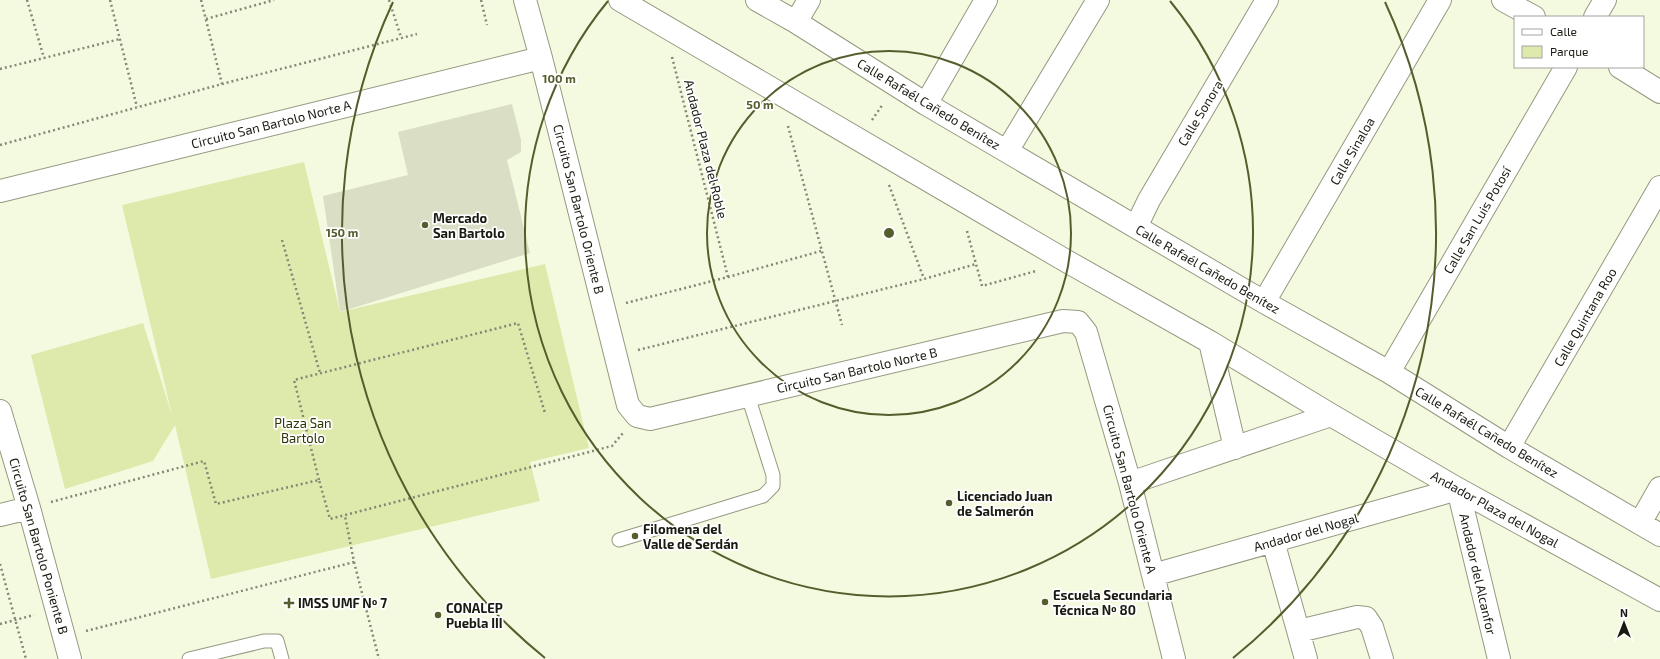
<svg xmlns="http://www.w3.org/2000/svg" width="1660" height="659" viewBox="0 0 1660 659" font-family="'Exo 2',sans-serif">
<rect width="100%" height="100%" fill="#f4fadf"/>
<path fill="#dee9ac" d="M 304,162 L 340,312 L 545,264 L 589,448 L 530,462 L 540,501 L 211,579 L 175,425 L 153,461 L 65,489 L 31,355 L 143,323 L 172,415 L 122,205 Z"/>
<path fill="#d9dec4" d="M 512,104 L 521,140 L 521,152 L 507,160 L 530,253 L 340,312 L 323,196 L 408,175 L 398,132 Z"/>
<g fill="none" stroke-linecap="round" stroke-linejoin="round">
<defs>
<path id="service" d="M 619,540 L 763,496 L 773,486 L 773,475 L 748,396
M 189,659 L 264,641 L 277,641 L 282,659"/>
<path id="minor" d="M 525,0 L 541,58 L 628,405 L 637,416 L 650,419 L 1063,321 L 1078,322 L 1086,332 L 1130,483 L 1174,659
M 620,0 L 1068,262 L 1210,342 L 1331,415 L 1458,489 L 1660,600
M 757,0 L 796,22 L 926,104 L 1264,302 L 1389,372 L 1509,447 L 1660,535
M 1503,0 L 1534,17
M 1595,17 L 1605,0
M 796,22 L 809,0
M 1620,67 L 1660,92
M 926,104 L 986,0
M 1007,151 L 1098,0
M 0,191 L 541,58
M 1136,227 L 1149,200 L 1267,0
M 1264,302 L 1440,0
M 1210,342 L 1235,448
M 1389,372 L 1566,67
M 0,411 L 29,508 L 70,659
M 1509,447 L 1660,187
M 1130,483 L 1331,415
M 0,515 L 29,508
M 1640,523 L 1660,488
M 1273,541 L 1306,659
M 1153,575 L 1458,489 L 1499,659
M 1299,631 L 1357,617 L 1366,618 L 1372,627 L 1382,659"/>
</defs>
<use href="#service" stroke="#949980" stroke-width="15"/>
<use href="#minor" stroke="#949980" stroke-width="24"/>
<path stroke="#848875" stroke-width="2.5" stroke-dasharray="2 3" stroke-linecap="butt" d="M 27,0 L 44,58
M 110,0 L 137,107
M 201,0 L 222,84
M 389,0 L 401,37
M 481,0 L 487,25
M 206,19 L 274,0
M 672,57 L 728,277
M 0,69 L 120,39
M 872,120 L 883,104
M 788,126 L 842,325
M 0,145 L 222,84 L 417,34
M 889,185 L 924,279
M 967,231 L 982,286 L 1036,271
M 282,240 L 320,373
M 626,303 L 728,277 L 821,251
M 638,350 L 924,279 L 976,264
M 319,480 L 294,380 L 518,323 L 545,413
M 51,502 L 204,461 L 216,504 L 319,480 L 330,519 L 612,446 L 623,433
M 354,562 L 379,659
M 0,564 L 26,659
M 0,624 L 34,615
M 86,631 L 354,562 L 345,516"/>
<use href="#service" stroke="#fff" stroke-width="13"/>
<use href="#minor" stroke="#fff" stroke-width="22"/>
</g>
<g fill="none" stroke="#565d2c" stroke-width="2">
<circle cx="889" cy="233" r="182"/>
<path d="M1170 1A364 364 0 1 1 608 1"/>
<path d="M545 658A547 547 0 0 1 393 2M1385 2A547 547 0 0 1 1233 658"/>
</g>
<g fill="#565d2c" stroke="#fff" stroke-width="1.5">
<circle cx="425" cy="225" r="4"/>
<circle cx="949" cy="503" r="4"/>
<circle cx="635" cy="536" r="4"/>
<circle cx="1045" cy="602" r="4"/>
<path d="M287 597h4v4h4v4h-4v4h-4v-4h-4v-4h4z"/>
<circle cx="438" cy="615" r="4"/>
</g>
<g text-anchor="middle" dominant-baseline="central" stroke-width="3.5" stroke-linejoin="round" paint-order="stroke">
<g font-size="13" fill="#191b11" stroke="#fff">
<text transform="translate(929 104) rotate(31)">Calle Rafaél Cañedo Benítez</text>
<text transform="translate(1200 113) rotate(-59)">Calle Sonora</text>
<text transform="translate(271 124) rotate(-14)">Circuito San Bartolo Norte A</text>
<text transform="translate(706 149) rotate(76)">Andador Plaza del Roble</text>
<text transform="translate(1352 151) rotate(-60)">Calle Sinaloa</text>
<text transform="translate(579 209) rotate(76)">Circuito San Bartolo Oriente B</text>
<text transform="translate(1477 220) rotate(-60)">Calle San Luis Potosí</text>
<text transform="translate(1208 269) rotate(30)">Calle Rafaél Cañedo Benítez</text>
<text transform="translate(1585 317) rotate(-60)">Calle Quintana Roo</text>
<text transform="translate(857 370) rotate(-13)">Circuito San Bartolo Norte B</text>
<text transform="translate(1487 432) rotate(31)">Calle Rafaél Cañedo Benítez</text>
<text transform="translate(1130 489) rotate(75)">Circuito San Bartolo Oriente A</text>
<text transform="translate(1495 509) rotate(29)">Andador Plaza del Nogal</text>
<text transform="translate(1306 532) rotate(-16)">Andador del Nogal</text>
<text transform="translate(39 546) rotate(74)">Circuito San Bartolo Poniente B</text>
<text transform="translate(1478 574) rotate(77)">Andador del Alcanfor</text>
</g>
<g font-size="13" font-weight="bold" fill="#191b11" stroke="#fff" text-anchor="start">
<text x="433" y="218">Mercado<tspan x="433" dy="15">San Bartolo</tspan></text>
<text x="957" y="496">Licenciado Juan<tspan x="957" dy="15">de Salmerón</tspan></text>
<text x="643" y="529">Filomena del<tspan x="643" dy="15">Valle de Serdán</tspan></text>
<text x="1053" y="595">Escuela Secundaria<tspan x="1053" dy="15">Técnica Nº 80</tspan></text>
<text x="298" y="603">IMSS UMF Nº 7</text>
<text x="446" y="608">CONALEP<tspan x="446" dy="15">Puebla III</tspan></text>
</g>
<g font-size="13" fill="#2e3404" stroke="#fff">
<text x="303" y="423">Plaza San<tspan x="303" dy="15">Bartolo</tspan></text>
</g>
</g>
<circle cx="889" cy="233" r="6" fill="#565d2c" stroke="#fff" stroke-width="2"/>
<g font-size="12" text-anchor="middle" font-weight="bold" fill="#565d2c" stroke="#fff" stroke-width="3.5" stroke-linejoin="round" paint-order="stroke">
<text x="559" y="83">100 m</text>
<text x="760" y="109">50 m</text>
<text x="342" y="237">150 m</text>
</g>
<rect x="1514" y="16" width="130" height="52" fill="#ffffff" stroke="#a3a4a0"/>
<rect x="1522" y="29" width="20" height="6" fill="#ffffff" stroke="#a3a4a0"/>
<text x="1550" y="36" font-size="12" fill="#191b11">Calle</text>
<rect x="1522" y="46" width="20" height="12" fill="#dee9ac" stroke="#a3a4a0"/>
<text x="1550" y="56" font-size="12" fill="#191b11">Parque</text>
<g transform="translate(1624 623)" stroke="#ffffff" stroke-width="3" paint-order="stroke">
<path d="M0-3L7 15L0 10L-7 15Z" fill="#191b11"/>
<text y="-6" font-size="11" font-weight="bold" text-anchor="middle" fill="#191b11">N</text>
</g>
</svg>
